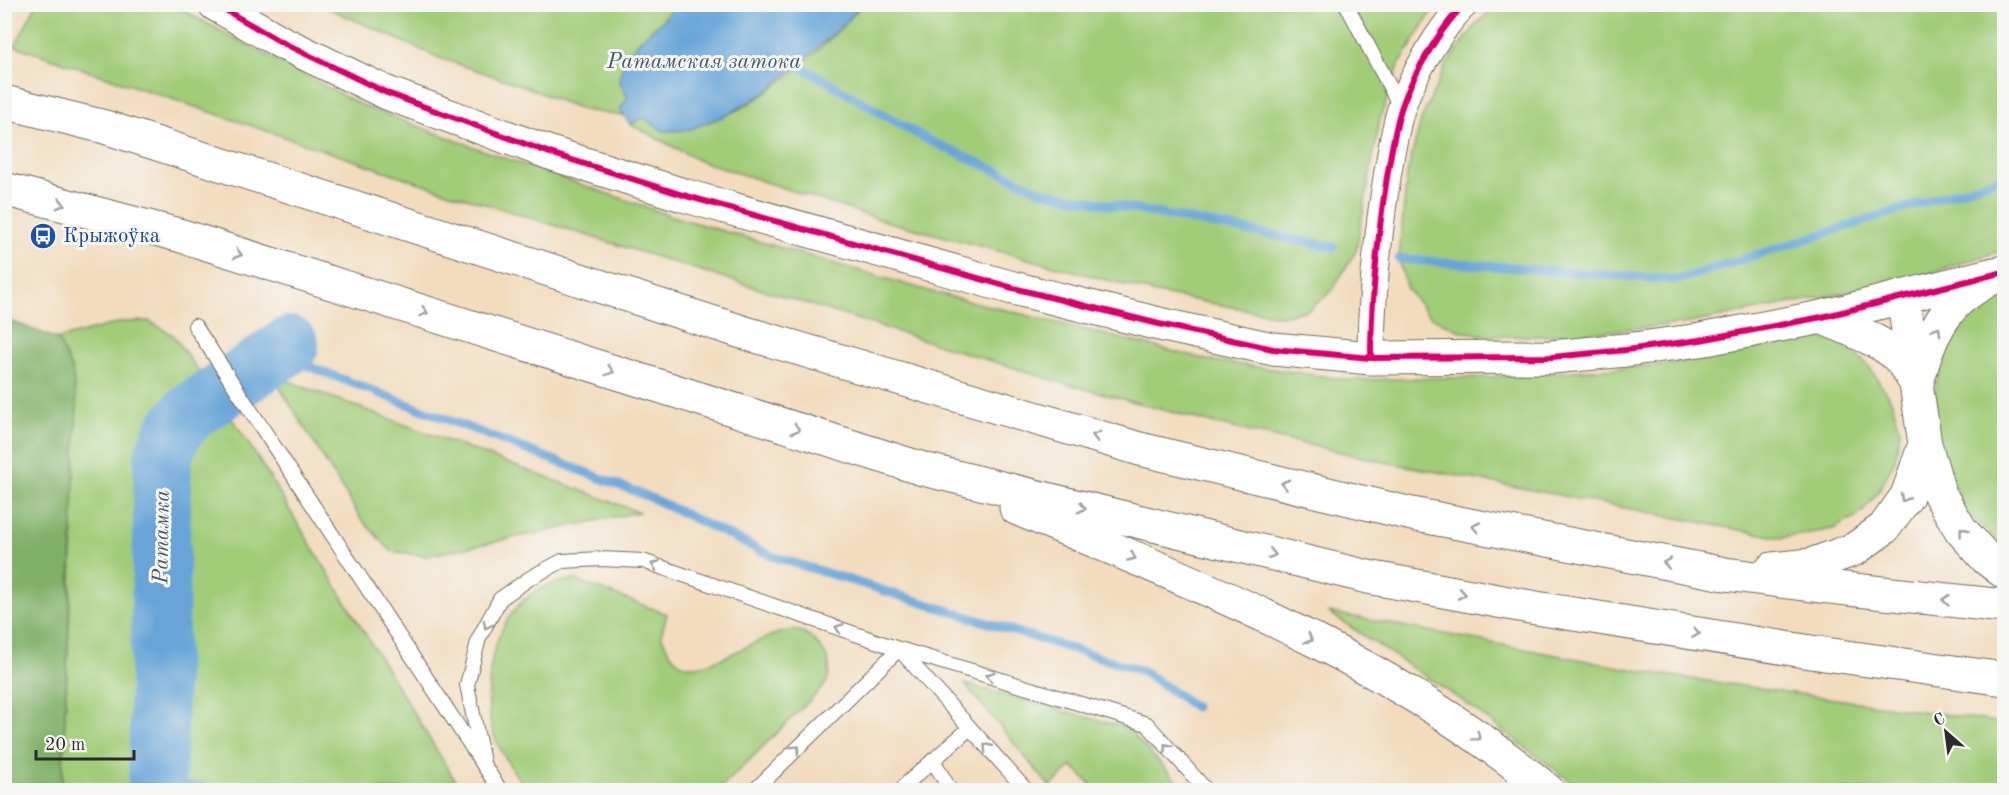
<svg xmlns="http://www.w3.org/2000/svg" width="2009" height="795" viewBox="0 0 2009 795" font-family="'Old Standard TT',serif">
<rect width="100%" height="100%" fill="#f6f6f2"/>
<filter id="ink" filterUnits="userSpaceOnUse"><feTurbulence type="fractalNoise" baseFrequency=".0167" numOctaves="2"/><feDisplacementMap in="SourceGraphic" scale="12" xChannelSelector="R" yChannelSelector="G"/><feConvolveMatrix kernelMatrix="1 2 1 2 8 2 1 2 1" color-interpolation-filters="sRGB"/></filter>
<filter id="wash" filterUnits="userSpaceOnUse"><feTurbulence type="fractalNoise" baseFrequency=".008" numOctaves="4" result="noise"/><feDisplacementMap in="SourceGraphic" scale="24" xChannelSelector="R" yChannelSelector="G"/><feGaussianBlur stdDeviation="1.35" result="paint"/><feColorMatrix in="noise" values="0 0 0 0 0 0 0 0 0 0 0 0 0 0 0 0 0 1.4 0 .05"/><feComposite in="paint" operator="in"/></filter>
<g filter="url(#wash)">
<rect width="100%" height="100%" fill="#f2dcbe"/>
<path fill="#a1cc78" stroke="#667c52" stroke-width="1.5" d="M 36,5 L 174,5 L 195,17 L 361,105 L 490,153 L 672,216 L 932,292 L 1208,360 L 1350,380 L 1490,377 L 1661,365 L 1818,337 L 1842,343 L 1868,365 L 1892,402 L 1900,431 L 1895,460 L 1879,491 L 1861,514 L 1833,529 L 1782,538 L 1375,460 L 1212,423 L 1056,381 L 444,191 L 15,46 Z
M 321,5 L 675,5 L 662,21 L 640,40 L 619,79 L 628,98 L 620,109 L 626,116 L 583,110 L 518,84 L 442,59 Z
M 861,5 L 1436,5 L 1399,65 L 1380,119 L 1356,251 L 1331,292 L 1308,310 L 1281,316 L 1156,293 L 878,219 L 698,160 L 630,124 L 644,118 L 663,131 C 683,126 706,122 726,115 C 766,101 834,39 861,5 Z
M 1497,5 L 2004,5 L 2004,250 L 1908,280 L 1690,323 L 1603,332 L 1540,336 L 1490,336 L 1460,331 L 1429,316 L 1407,289 L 1399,259 L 1407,173 L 1422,118 L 1445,67 L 1477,23 Z
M 2004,289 L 2004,544 L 1997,540 L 1966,512 L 1935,444 L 1935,389 L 1945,350 L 1959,326 L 1992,293 Z
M 149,321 L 173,335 L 246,439 L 461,790 L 62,790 L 73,536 L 58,339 L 122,322 Z
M 272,375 L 639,512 L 426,556 L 391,551 L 361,519 Z
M 575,580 L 667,614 L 661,635 C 667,648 673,665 690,666 C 722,668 778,621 803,632 C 811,636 818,644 823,651 C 831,661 831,674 825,685 L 719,790 L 526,790 C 516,774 502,756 495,738 C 489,723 488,704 489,688 C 490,635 517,583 575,580 Z
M 1328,612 L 1651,673 L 2004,723 L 2004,790 L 1582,790 L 1463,701 Z
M 965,684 L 1127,728 L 1185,790 L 1096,790 L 1072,766 L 1050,787 Z"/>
<path fill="#80b068" stroke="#566e4a" stroke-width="1.5" d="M 5,319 L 58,339 L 72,370 L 77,406 L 62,790 L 5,790 Z"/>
<path fill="#67a4d8" stroke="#496882" stroke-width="1.5" d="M 675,5 L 675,4 L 861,5 L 844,25 L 765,93 L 727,115 L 688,130 L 663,131 L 644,118 L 630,124 L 620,109 L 628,98 L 619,79 L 625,58 L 640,40 L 662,21 Z"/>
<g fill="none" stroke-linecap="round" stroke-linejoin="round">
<path stroke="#67a4d8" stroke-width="9" d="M 788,59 L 926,139 L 1044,192 L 1333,247
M 1399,259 L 1677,280 L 2004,177
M 277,354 L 647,496 L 772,556 L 1143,671 L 1195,707
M 2003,413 L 2004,416
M 157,783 L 230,790"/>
<path stroke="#67a4d8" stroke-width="58" d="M 157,790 L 163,458 L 172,434 L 189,413 L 290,345"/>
</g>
</g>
<g filter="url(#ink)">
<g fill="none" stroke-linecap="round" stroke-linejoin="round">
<defs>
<path id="service" d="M 1346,4 L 1401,108
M 195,326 L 500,790
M 933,760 L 950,790
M 483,762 L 467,685 L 479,638 L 500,599 L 530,578 L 562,561 L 601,559 L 643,561 L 899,649 L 1026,790
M 755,790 L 899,649 L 1147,724 L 1206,790
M 908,790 L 905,785 L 970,728"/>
<path id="minor" d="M 1371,358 C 1371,305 1376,255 1383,203 C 1388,172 1392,139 1401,109 C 1411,78 1441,26 1465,4"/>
<path id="tertiary" d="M 215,4 L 281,42 L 387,93 L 550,153 L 683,195 L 1013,288 L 1159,324 L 1273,349 L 1371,358 L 1552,357 L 1626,350 L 1700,340 L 1822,317 L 1994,274"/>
<path id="trunk" d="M 4,102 L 105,127 L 742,332 L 1140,449 L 1412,514 L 1725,574 L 1828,587 L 2004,606
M 4,189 L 182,236 L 923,469 L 1368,577 L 1530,607 L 1811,652 L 2004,679
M 1903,297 L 1925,444 L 1940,495 L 1961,530 L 1987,559 L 2004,572
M 1822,317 C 1843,327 1881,340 1897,356 C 1905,364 1910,374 1916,383
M 1918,380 C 1924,356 1932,332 1948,312 C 1960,295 1982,284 2000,273
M 1016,508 C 1201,586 1392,660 1547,790
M 1772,569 L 1811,565 L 1855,549 L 1884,528 L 1907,496 L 1925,444"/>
</defs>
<use href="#service" stroke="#71695e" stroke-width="16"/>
<use href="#minor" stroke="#71695e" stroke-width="29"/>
<use href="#tertiary" stroke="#71695e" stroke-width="35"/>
<use href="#trunk" stroke="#71695e" stroke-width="35"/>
<use href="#service" stroke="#fff" stroke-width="14"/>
<use href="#minor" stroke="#fff" stroke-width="27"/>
<use href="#tertiary" stroke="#fff" stroke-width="33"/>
<use href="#trunk" stroke="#fff" stroke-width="33"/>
<defs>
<path id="cycleway" d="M 215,4 L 281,42 L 387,93 L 550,153 L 683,195 L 1013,288 L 1159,324 L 1273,349 L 1371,358 L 1552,357 L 1626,350 L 1700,340 L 1822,317 L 2004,272
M 1371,358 C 1371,305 1376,255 1383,203 C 1388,172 1392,139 1401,109 C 1411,78 1441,26 1465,4"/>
</defs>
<use href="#cycleway" stroke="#f6f6f2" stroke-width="10"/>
<use href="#cycleway" stroke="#d6006c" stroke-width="6"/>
</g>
<defs><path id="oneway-chevron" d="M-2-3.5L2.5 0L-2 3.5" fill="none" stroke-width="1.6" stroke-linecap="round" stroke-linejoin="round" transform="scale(1.5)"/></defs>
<g stroke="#a0a0a0">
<use href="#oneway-chevron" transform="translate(61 204) rotate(15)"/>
<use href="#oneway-chevron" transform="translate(238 254) rotate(17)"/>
<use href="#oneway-chevron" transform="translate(424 312) rotate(17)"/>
<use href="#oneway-chevron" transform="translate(1937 330) rotate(-60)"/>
<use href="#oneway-chevron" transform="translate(610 371) rotate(17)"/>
<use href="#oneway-chevron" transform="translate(796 429) rotate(17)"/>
<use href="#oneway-chevron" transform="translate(1096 436) rotate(-164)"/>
<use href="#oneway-chevron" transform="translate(1285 484) rotate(-166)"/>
<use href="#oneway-chevron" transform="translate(1904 498) rotate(120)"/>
<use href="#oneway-chevron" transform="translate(1082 508) rotate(14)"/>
<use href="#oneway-chevron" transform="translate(1476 527) rotate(-169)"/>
<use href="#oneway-chevron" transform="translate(1963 531) rotate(-127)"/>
<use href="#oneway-chevron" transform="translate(1272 554) rotate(13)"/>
<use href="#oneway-chevron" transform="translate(1132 557) rotate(23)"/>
<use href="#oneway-chevron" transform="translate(1667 563) rotate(-169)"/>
<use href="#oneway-chevron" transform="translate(655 565) rotate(-161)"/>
<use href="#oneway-chevron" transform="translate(1462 594) rotate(10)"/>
<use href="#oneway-chevron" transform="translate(1946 600) rotate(-174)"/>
<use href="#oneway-chevron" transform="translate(487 625) rotate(118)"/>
<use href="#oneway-chevron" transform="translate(839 628) rotate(-161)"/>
<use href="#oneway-chevron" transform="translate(1696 633) rotate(9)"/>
<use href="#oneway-chevron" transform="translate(1309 639) rotate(27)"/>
<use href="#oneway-chevron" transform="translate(990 676) rotate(-163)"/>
<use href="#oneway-chevron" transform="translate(1477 737) rotate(37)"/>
<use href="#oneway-chevron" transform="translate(987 747) rotate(-132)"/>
<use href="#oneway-chevron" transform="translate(1167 747) rotate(-132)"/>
<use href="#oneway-chevron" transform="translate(796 749) rotate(-45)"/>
</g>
</g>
<defs>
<symbol id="bus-disc" viewBox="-11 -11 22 22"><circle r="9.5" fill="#1a4fb4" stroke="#f6f6f2"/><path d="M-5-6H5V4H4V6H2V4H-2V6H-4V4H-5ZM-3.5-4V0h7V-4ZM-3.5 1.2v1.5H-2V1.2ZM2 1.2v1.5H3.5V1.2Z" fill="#fff"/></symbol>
</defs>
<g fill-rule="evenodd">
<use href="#bus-disc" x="28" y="221" width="30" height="30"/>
</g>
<g text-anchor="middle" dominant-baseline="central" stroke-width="6" stroke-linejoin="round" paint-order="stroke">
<g font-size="21" fill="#164399" stroke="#f6f6f2" text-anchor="start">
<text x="63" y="236">Крыжоўка</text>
</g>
<g font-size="22" font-style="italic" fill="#435b70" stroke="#f6f6f2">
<text x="704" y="62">Ратамская затока</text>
<text transform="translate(162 537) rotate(-89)">Ратамка</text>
</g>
</g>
<rect width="2009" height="795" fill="none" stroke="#f6f6f2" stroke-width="24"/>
<g transform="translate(1946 732) rotate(332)" stroke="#f6f6f2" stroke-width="4.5" paint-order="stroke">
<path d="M0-4.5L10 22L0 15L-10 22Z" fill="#2b2b2b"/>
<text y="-9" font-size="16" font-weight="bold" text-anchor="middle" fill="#2b2b2b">С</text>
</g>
<path d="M36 750v9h98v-9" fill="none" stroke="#2b2b2b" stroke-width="3"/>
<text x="45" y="750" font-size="18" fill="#2b2b2b" stroke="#f6f6f2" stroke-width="4.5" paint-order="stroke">20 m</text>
</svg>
